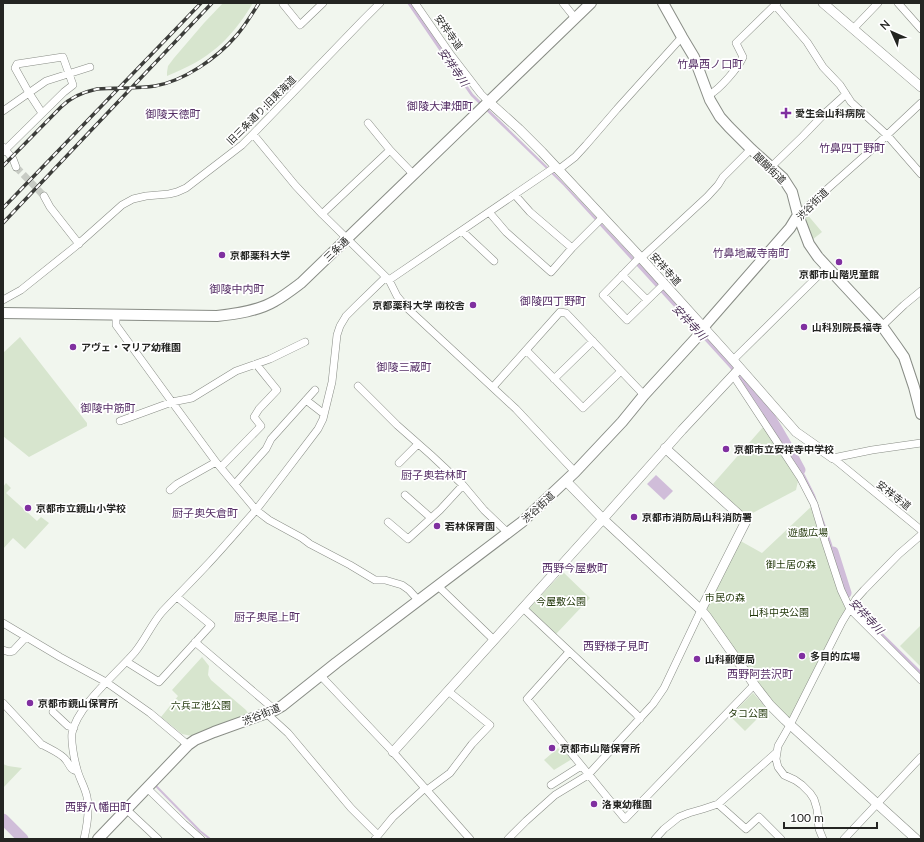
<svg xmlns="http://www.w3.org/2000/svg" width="924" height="842" viewBox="0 0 924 842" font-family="Lato,'Noto Sans JP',sans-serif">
<rect width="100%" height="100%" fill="#f1f6ee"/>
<path fill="#d7e5ce" d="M 223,3 L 253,3 C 229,42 209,59 167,76 L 167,72 L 168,66 L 174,58 L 204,23 Z
M 806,213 L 822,232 L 812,240 L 804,220 Z
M 20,337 L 87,423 L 87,426 L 29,457 L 3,436 L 3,353 Z
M 764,426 L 798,481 L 796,490 L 747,516 L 713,484 Z
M 6,483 L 11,488 L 6,493 L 37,521 L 41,517 L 49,523 L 25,549 L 13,538 L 3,549 L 3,487 Z
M 814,504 L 850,609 L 790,725 L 701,610 L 737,539 L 762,553 Z
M 563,572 L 590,598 L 556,634 L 529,608 Z
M 921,625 L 921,667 L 900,646 Z
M 202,657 L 209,666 L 208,675 L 211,680 L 246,710 L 249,715 L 215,726 L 192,736 L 182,734 L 161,717 L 178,696 L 172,690 Z
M 753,693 L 767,709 L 745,731 L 730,716 Z
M 558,748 L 562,753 L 564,752 L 572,759 L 554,770 L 544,760 Z
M 3,764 L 8,766 L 22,768 L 3,788 Z"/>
<path fill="#d0bdd9" d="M 407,3 L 411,3 L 473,94 L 557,176 L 652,277 L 744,379 L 773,426 L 805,475 L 815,495 L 832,544 L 838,571 L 850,601 L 921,671 L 921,675 L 849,603 L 827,540 L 789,454 L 747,389 L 729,367 L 563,185 L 471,96 L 452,69 Z
M 656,475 L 673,491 L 664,500 L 647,484 Z"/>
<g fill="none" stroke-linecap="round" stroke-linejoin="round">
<path stroke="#d0bdd9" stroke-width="2" d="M 156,786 L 200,831 L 210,839"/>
<path stroke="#d0bdd9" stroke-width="11" d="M 736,372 C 762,401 782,436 800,470
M 833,552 L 846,593
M 3,819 L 23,839"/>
<path stroke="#c8ccc5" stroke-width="7" stroke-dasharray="7 3.5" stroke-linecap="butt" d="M 16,167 L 44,196"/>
<defs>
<path id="minor" d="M 415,3 L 451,55 L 481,94 L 489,102
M 563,3 L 575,18
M 898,3 L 921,29
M 283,4 L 300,25 L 323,3
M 775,5 L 807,42 L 823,67 L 840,85 L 851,102 L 887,135 L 921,174
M 853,29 L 878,3
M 709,95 C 720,89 738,68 743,57 L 736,43 L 777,3
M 3,111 L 46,81 L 90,67
M 368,123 L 390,150
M 253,134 L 295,185 L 322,214 L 386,277 L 390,282 L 397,296 L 406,307 L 516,409 L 575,472
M 3,147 L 13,159 L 16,167
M 3,152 L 64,92 L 73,85 L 63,57 L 17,64 L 15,68 L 29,93 L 42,113
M 771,167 L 803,136 L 824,114 L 846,94
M 558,170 L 575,157 L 586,145 L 617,109 L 682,37
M 515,195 L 530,212 L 572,248
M 44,196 L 50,207 L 79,244
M 489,212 L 506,232 L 551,272 L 572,248 L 603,217
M 322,214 L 390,150 L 414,175
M 798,215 L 869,152 L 921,103
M 462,231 L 494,261
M 640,257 L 603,295 L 627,320 L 664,284
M 641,258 L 707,197 L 718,185 L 723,177 L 751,149
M 622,275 L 647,300
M 389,280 L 555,167
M 3,300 L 21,290 L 76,246 L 122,205 L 133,199 L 146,196 L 169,194 L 177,192 L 186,188 L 242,145 L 253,134 L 363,20 L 380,3
M 116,315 L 116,325 L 172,402 L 216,462 L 256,510 L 286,471 L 318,429 L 323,419 L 332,382 L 337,335 L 340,326 L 346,316 L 356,306 L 386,277
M 882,326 L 904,305 L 921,291
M 526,350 L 583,408 L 621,371
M 733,360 L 827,267
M 733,375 L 800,477 L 814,504 L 825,541 L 841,590 L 850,609 L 921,680
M 554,379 L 593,341
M 358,386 L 397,425 L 431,455 L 463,485 L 484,510 L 508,533
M 493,387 L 560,312 L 566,313 L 644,395
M 306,400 L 324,414
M 120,421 L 172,402 L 192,398 L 236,371 L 270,359 L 305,342
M 833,458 L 921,530
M 833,458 L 872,450 L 921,443
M 399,463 L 418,444
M 221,467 L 261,426 L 254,417 L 259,409 L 277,390 L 256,364
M 235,484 L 266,449 L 271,439 L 315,390
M 170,490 L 177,484 L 216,462
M 405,495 L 431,518
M 388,522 L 408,539 L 440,510 L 463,485
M 438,586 L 494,640
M 523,608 L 636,714 L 640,719
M 3,623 L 60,657 L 106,682 L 150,713 L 188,745
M 195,642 L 275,710
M 3,650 L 9,652 L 13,651 L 26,637
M 569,652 L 527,699 L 625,819 L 754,685
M 127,662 L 159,682 L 211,625 L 177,597
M 321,676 L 393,752 L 470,839
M 3,703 L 42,745 L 43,745 C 50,749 62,754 66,760 C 70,765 70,770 77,771
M 53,712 L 68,726 L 74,728
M 266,713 L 288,733 L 351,808 L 378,835
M 551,785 L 581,766
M 147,788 L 184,824 L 201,839
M 427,790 L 450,773 L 472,744 L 490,725 L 448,691
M 718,804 L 746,829 L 759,817 L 781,839
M 126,809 L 158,839
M 84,839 C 87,826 90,811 87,797 C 85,787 79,778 77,769 C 74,759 71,742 72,733 C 77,706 117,673 135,652 C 145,640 151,625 162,612 C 176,597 191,582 206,566 C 223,548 239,529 256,510 L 269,520 L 302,538 L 310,544 L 350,565 L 375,580 L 385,580 L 402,585 L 409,590 L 419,601
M 375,839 L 393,817 L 425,788
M 508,839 L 526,821 L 555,795 L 588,775 L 653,704 L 664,688 L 701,610
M 655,839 L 664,829 L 679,817 L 689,813 L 703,809 L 718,804 L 777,752
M 823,839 L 819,829 L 817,809 L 814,799 L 810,793 L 802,785 L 795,780 L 784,775 L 778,767 L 776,759 L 778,746 L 790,725 L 842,622 L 856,599 L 864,590 L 899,554 L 921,535
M 844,839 L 921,757"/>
<path id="tertiary" d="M 823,3 L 921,87
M 489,102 L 519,129 L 542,152 L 641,258 L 733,360 L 796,432 L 833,458
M 665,448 L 746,521 L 701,610
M 566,481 L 603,519 L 701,610 L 707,617 L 756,687 L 770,705 L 785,720 L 916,839
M 393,752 L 603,519 L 682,430 L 740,368"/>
<path id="secondary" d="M 663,3 L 682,37 L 694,57 L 710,100 L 720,117 L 729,127 L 751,149 L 783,178 L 792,192 L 798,215 L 809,244 L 818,257 L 882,326 L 897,347 L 904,357 L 914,387 L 921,414
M 3,313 L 217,316 C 236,314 258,311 275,301 C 284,296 293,289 301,283 L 591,3
M 98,839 L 188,745 L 195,740 L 214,732 L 275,710 L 282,706 L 336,663 L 522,522 L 575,472 L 622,422 L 644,395 L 698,336 L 707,323 L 790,228 L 798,215"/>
</defs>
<use href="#minor" stroke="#898d86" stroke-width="8"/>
<use href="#tertiary" stroke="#898d86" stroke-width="10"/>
<use href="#secondary" stroke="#898d86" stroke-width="12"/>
<use href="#minor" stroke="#fff" stroke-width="7"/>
<use href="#tertiary" stroke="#fff" stroke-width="9"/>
<use href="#secondary" stroke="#fff" stroke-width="10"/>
<defs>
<path id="rail" d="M 3,166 L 61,107 C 71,97 83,92 97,89 C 116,87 136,89 155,86 C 184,81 217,58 236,36 C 245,26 252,14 259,3
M 3,208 L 201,3
M 3,223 L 212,3"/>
</defs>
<use href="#rail" stroke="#3c3d3a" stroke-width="3.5"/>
<use href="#rail" stroke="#fff" stroke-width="2" stroke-dasharray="6" stroke-linecap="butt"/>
</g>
<g fill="#8030a0" stroke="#fff" stroke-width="1.5">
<path d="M784 107h4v4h4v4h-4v4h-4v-4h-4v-4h4z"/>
<circle cx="222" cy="255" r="4"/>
<circle cx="839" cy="262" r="4"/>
<circle cx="473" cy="305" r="4"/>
<circle cx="804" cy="327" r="4"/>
<circle cx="73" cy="347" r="4"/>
<circle cx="726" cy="449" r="4"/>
<circle cx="28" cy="508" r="4"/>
<circle cx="634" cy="517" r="4"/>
<circle cx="437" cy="526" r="4"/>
<circle cx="802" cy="656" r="4"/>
<circle cx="697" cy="659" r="4"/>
<circle cx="30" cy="703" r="4"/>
<circle cx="552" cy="748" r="4"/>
<circle cx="594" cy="804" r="4"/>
</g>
<g text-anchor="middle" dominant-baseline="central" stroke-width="3.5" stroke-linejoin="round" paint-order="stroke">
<g font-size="10" fill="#242522" stroke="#fff">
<text transform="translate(449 32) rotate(55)">安祥寺道</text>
<text transform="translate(261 110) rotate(-45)">旧三条通り;旧東海道</text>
<text transform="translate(770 168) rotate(44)">醍醐街道</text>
<text transform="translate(812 204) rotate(-45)">渋谷街道</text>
<text transform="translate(336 249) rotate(-44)">三条通</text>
<text transform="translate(666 269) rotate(48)">安祥寺道</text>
<text transform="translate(894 495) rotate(38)">安祥寺道</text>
<text transform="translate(538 507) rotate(-43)">渋谷街道</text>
<text transform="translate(261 714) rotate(-22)">渋谷街道</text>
</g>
<g font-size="10" font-weight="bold" fill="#242522" stroke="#fff" text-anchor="start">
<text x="795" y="113">愛生会山科病院</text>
<text x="230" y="255">京都薬科大学</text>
<text x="839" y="274" text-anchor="middle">京都市山階児童館</text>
<text x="465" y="305" text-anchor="end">京都薬科大学 南校舎</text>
<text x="812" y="327">山科別院長福寺</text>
<text x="81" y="347">アヴェ・マリア幼稚園</text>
<text x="734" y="449">京都市立安祥寺中学校</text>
<text x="36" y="508">京都市立鏡山小学校</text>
<text x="642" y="517">京都市消防局山科消防署</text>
<text x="445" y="526">若林保育園</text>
<text x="810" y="656">多目的広場</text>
<text x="705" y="659">山科郵便局</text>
<text x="38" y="703">京都市鏡山保育所</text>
<text x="560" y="748">京都市山階保育所</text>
<text x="602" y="804">洛東幼稚園</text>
</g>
<g font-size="10" fill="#1f3507" stroke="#fff">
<text x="808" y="532">遊戯広場</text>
<text x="791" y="564">御土居の森</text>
<text x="725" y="597">市民の森</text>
<text x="561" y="601">今屋敷公園</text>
<text x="779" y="612">山科中央公園</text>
<text x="201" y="705">六兵ヱ池公園</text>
<text x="748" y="713">タコ公園</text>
</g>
<g font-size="11" fill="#552e66" stroke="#fff">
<text x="710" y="63">竹鼻西ノ口町</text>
<text x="440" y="105">御陵大津畑町</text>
<text x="173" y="113">御陵天徳町</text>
<text x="852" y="147">竹鼻四丁野町</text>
<text x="751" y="252">竹鼻地蔵寺南町</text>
<text x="237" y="288">御陵中内町</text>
<text x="553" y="300">御陵四丁野町</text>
<text x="404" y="366">御陵三蔵町</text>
<text x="108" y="407">御陵中筋町</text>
<text x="434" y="474">厨子奥若林町</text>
<text x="205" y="512">厨子奥矢倉町</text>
<text x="575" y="567">西野今屋敷町</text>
<text x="267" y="616">厨子奥尾上町</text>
<text x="616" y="645">西野様子見町</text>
<text x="760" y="673">西野阿芸沢町</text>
<text x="98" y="806">西野八幡田町</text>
</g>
<g font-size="11" font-style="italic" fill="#462b52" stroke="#fff">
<text transform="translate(454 67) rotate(55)">安祥寺川</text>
<text transform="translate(690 322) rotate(47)">安祥寺川</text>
<text transform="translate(867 616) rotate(47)">安祥寺川</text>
</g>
</g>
<rect width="924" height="842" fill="none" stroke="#242522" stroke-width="8"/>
<g transform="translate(892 32) rotate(315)" stroke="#ffffff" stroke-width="3" paint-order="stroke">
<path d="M0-3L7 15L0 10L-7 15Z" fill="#242522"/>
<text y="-6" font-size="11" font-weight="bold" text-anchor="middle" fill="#242522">N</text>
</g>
<path d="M784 822v6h93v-6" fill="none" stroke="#242522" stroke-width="2"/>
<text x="790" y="822" font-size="12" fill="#242522" stroke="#ffffff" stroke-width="3" paint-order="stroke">100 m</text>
</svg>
